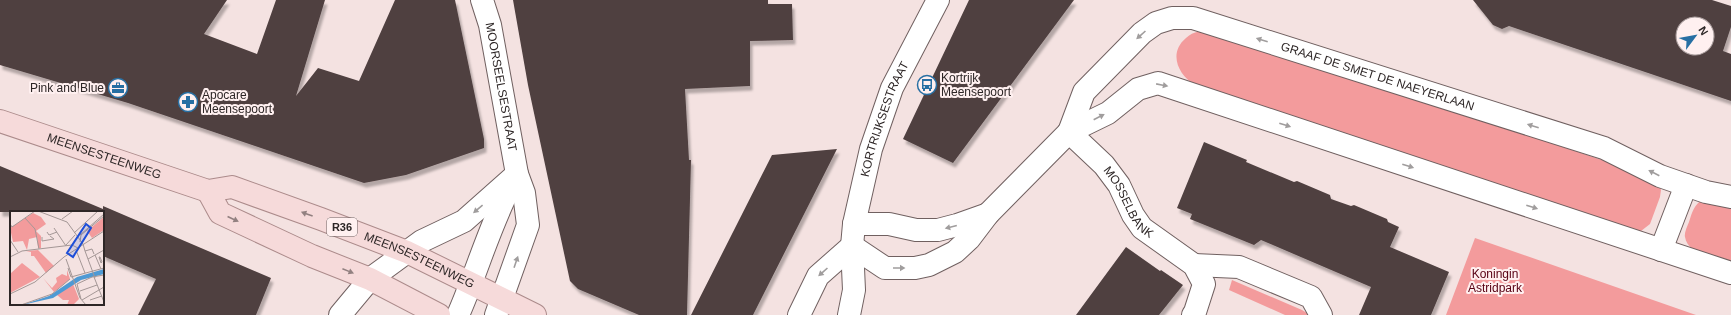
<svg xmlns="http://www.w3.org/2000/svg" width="1731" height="315" viewBox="0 0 1731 315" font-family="Helvetica,sans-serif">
<defs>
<filter id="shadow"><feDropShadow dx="2.5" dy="4.5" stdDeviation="1" flood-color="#0004"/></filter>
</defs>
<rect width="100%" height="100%" fill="#f4e2e1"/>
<path fill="#f39b9c" d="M 1213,30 L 1647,175 L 1659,185 L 1661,190 L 1660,197 L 1650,224 L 1641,231 L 1634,231 L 1195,85 C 1178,75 1168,53 1186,38 C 1193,31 1204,30 1213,30 Z
M 1703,199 L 1731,204 L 1731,263 C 1716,259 1688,255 1685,237 C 1684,233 1687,227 1689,222 C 1692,212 1694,205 1703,199 Z
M 1475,238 L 1696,315 L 1446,315 Z
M 1232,280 L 1302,310 L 1310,315 L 1285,315 L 1229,290 Z"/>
<path fill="#4f4040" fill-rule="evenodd" filter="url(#shadow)" d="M 0,0 L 227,0 L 204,34 L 257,54 L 276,0 L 325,0 L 296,96 L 318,68 L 359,81 L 395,0 L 455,0 L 484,139 L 484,148 L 406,175 L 364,183 L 128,103 L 0,65 Z
M 513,0 L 768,0 L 768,4 L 792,4 L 793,40 L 750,41 L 750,86 L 685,89 L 689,160 L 691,160 L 687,315 L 639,315 L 578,289 L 570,281 L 528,85 Z
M 969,0 L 1074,0 L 953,163 L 903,139 Z
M 1473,0 L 1712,0 L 1731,6 L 1731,27 L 1723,51 L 1731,54 L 1731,101 L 1509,26 L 1502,29 L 1493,25 ZM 1683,24 L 1707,24 L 1707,48 L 1683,48 Z
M 1204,142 L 1247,160 L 1246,162 L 1294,182 L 1297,181 L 1330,195 L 1331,199 L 1351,206 L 1354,205 L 1387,219 L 1388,222 L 1399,227 L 1390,247 L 1449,272 L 1431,315 L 1359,315 L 1371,287 L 1261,240 L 1254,245 L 1190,219 L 1192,214 L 1177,208 Z
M 837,149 L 753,315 L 691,315 L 772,155 Z
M 0,166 L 103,209 L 103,206 L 271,278 L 256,315 L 138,315 L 156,279 L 103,256 L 103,212 L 0,212 Z
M 1126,247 L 1160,271 L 1161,270 L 1183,285 L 1159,315 L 1076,315 Z"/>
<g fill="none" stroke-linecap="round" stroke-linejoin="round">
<defs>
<g id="minor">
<path id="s1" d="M 482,0 L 490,25 L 517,174 L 524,193 L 528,225 L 496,315"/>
<path id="s2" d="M 1069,132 L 1084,92 L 1142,33 L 1156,23 L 1172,18 L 1193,18 L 1604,148 L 1660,176 L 1706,192 L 1731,197"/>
<path id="s3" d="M 1069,132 L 1104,165 L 1119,185 L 1133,215 L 1142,228 L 1194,265 L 1204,284 L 1195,312 L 1193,315"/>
<path d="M 854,224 L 889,224 L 916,230 L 938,230 L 957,225 L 988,214"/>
<path d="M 852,246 L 885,268 L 915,268 L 929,265 L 955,252 L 969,239 L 988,214 L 1069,132 L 1108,113 L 1138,89 L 1158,83 L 1731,273"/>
<path d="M 1661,250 L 1686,185"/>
<path d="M 1194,265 L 1239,267 L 1311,297 L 1321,315"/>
<path d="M 340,315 L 370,279 L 422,241 L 464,221 L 517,174"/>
<path d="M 458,315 C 477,272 489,227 511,185"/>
</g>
<g id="tertiary">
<path d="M 799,315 L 818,276 L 852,246"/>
<path id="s4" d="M 849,315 L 854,290 L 852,246 L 854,224 L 871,149 L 892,88 L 938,0"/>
</g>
<g id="primary">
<path id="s5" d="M 0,121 L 208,191 L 232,187 L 321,219 L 407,252 L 535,315"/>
<path d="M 208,191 L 220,213 L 312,256 L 370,279 L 439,315"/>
</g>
</defs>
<use href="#minor" stroke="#706060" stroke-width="24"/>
<use href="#tertiary" stroke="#706060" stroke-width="24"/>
<use href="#primary" stroke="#ac8b8b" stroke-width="24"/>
<use href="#minor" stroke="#fff" stroke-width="22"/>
<use href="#tertiary" stroke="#fff" stroke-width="22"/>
<use href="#primary" stroke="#f6dada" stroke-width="22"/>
</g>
<defs><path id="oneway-solid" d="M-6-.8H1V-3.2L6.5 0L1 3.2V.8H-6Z"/></defs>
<g fill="#a09d9d">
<use href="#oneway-solid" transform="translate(1141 35) rotate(138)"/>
<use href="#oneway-solid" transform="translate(1262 40) rotate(-162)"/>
<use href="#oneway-solid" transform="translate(1162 85) rotate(11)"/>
<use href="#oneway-solid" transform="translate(1099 117) rotate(-27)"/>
<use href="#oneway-solid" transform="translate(1285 125) rotate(18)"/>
<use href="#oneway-solid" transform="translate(1533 126) rotate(-162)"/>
<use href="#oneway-solid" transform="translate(1408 166) rotate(18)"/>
<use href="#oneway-solid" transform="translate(1654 173) rotate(-153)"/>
<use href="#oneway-solid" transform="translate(1532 207) rotate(18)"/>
<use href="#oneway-solid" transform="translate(478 209) rotate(140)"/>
<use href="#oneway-solid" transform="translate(951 227) rotate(166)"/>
<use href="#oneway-solid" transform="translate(516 262) rotate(-71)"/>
<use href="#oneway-solid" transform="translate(899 268)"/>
<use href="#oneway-solid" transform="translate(823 272) rotate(138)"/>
</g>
<g fill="#928080">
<use href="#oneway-solid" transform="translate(307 214) rotate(-160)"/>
<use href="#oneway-solid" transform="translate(233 219) rotate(25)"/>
<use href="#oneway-solid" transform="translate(348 271) rotate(22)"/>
</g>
<defs>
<symbol id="bus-ring" viewBox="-11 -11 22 22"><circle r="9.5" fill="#fff0f0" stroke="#276fa3" stroke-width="1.5"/><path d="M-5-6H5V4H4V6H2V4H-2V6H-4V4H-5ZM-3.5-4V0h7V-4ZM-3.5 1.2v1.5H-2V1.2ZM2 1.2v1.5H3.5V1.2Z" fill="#276fa3"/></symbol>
<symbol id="office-ring" viewBox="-11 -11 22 22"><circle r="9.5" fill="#fff0f0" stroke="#276fa3" stroke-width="1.5"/><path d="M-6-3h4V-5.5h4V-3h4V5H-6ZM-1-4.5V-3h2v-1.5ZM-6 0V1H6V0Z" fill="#276fa3"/></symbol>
<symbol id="pharmacy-ring" viewBox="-11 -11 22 22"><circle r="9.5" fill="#fff0f0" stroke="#276fa3" stroke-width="1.5"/><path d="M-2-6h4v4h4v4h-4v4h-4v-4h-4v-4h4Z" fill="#276fa3"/></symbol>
</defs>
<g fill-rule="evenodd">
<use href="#bus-ring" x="916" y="74" width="22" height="22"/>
<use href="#office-ring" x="107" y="77" width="22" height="22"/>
<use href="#pharmacy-ring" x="177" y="91" width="22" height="22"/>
</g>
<g text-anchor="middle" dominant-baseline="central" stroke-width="4" stroke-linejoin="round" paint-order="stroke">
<rect fill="#fff0f0" stroke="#6c6363" stroke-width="1" x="327" y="218" width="30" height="18" rx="3"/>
<g font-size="11" font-weight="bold" fill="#2d2626">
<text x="342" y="227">R36</text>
</g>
<g font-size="12" fill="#2d2626" stroke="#fff0f0">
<text stroke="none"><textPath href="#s2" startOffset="374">GRAAF DE SMET DE NAEYERLAAN</textPath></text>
<text stroke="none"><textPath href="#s1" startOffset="89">MOORSEELSESTRAAT</textPath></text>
<text stroke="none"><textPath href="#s4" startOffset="201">KORTRIJKSESTRAAT</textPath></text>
<text stroke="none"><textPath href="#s5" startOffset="110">MEENSESTEENWEG</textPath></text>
<text stroke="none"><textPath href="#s3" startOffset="93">MOSSELBANK</textPath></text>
<text stroke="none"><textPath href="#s5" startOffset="445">MEENSESTEENWEG</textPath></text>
</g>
<g font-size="12" fill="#2d2626" stroke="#fff0f0" text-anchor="start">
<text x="941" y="78">Kortrijk<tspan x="941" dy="14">Meensepoort</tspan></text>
<text x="104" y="88" text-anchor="end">Pink and Blue</text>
<text x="202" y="95">Apocare<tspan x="202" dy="14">Meensepoort</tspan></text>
</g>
<g font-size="12" fill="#580113" stroke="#fff0f0">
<text x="1495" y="274">Koningin<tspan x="1495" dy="14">Astridpark</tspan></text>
</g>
</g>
<g transform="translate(10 211)">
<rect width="94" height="94" fill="#f4e2e1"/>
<path d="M 23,2 L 31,6 L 36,13 L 26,20 L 31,25 L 31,37 L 28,37 L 27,26 L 19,28 L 17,39 L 13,30 L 3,31 L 0,17 ZM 94,6 L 94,19 L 82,27 L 77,20 ZM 28,39 L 44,55 L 36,62 L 24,45 L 21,45 L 21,41 L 16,40 ZM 12,52 L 30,66 L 0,82 L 0,63 ZM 57,59 L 60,68 L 44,81 L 33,67 L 42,77 L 47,71 L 46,67 L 52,63 L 57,65 ZM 63,73 L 69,88 L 63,94 L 57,94 L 59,89 L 53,89 L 47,84 Z" fill="#f39b9c"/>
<path d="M 94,58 L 94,63 L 71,69 L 43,87 L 12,94 L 39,85 L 67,66 Z" fill="#4e9ad4"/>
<path fill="none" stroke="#a49796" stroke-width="1" d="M 28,0 L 57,11 L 73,33 L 75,40M 15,7 L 25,18 L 29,38M 52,8 L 63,0M 0,13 L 2,16 L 25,0M 44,17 L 56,35M 37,21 L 39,24 L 47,21M 64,22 L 88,0M 70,24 L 94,3M 32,26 L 32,30 L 44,28 L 40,25M 0,29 L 8,41M 70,31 L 71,24 L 94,5M 56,34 L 65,24M 66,39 L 75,62M 75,40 L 85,67M 75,40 L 82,38 L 84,43M 85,44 L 91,58M 0,46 L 12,40 L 62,34 L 68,37M 89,46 L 90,46 L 92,51 L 91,52 ZM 56,48 L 70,87 L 76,94M 78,48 L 94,39M 58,57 L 61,66 L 94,57M 84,66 L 94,91M 70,80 L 87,74M 0,83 L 25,71 L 54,46 L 94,20M 71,88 L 67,73 L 82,66 L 94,64M 72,89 L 94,76M 80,89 L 92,85M 11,94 L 42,83 L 60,68"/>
<path fill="#1d4ed8" fill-opacity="0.15" stroke="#1d4ed8" stroke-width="2" d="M 76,13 L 81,17 L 63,46 L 57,42 Z"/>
<rect width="94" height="94" fill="none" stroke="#2d2626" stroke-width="2"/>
</g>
<g transform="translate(1695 36) rotate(58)"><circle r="19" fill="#fff0f0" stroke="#ab9f9f"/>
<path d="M0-3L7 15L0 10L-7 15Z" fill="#276fa3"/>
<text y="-6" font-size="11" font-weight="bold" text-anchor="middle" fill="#2d2626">N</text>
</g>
</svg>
